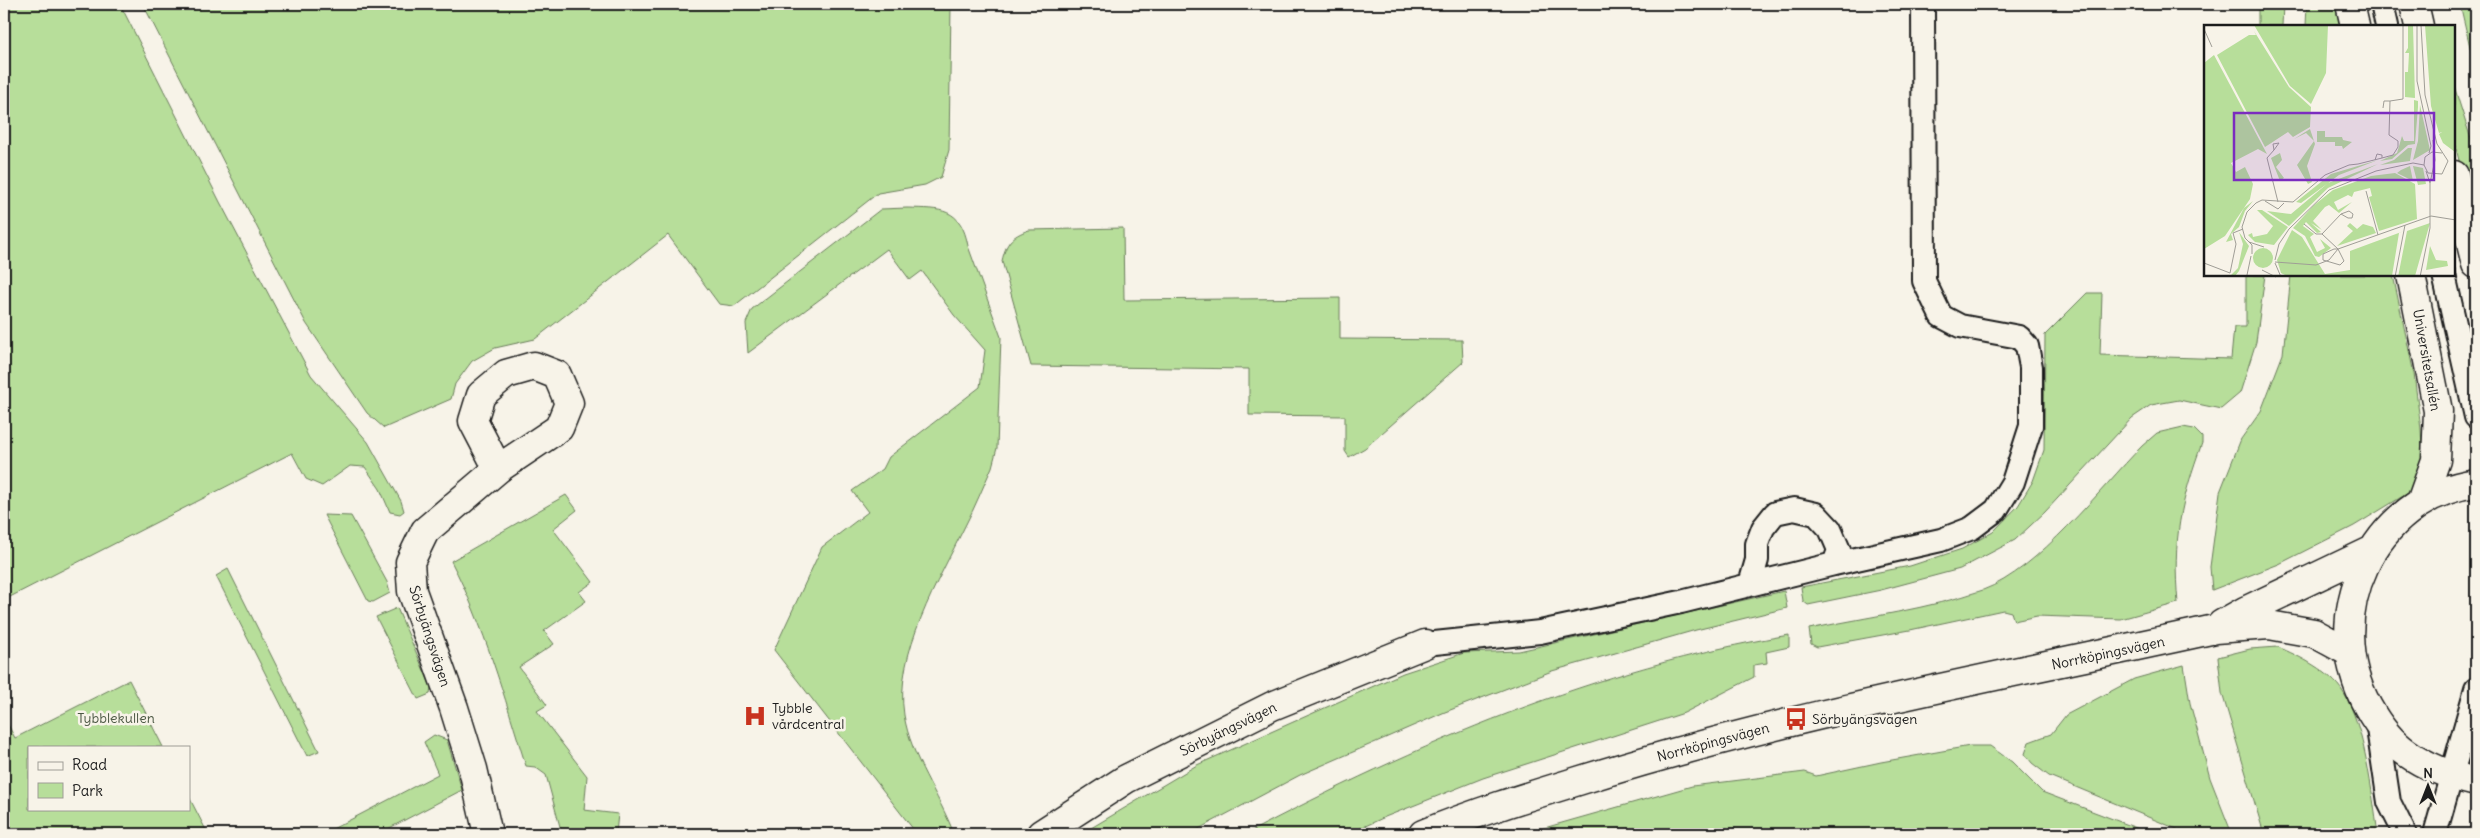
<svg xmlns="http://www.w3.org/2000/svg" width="2480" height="838" viewBox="0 0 2480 838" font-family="Delius,sans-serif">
<rect width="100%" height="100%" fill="#f7f3e8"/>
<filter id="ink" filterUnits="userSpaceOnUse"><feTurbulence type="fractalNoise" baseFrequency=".02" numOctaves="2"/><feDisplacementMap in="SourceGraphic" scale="10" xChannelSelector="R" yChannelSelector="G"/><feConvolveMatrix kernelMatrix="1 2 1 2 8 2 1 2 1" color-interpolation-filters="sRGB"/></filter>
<g filter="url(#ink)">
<path fill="#b7de9a" stroke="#6a7d5b" d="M 4,4 L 120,4 L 220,202 L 311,375 L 368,442 L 401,501 L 404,511 L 400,514 L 390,512 L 380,489 L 365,467 L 350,466 L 322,486 L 306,479 L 292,453 L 4,600 Z
M 143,4 L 951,4 L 949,150 L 941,177 L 925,185 L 878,193 L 734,306 L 719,304 L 668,235 L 535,339 L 495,348 L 472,361 L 455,384 L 451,399 L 384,428 L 367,413 L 306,323 Z
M 2258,4 L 2283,4 L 2282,26 L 2258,26 Z
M 2307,4 L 2345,4 L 2349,26 L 2306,26 Z
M 2460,4 L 2476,4 L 2476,70 L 2474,64 Z
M 2454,86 L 2476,155 L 2476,226 L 2454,141 Z
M 907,208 C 941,209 961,207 968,246 L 1001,337 L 997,448 L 992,467 C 983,487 975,507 965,526 C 939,580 894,654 904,715 C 911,758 939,794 954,834 L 917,834 L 774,650 L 822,547 L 868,512 L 852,491 L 883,469 L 889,457 L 980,387 L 985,350 L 954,315 L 922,271 L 910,280 L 887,249 L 748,353 L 746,323 L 752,309 L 881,209 Z
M 1123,228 L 1124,300 L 1340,298 L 1340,339 L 1462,340 L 1463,362 L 1365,448 L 1349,457 L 1345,451 L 1345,416 L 1249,415 L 1249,369 L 1031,366 L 1002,261 C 1006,243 1011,236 1029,230 Z
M 2246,275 L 2265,275 L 2256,342 L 2240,393 L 2221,409 L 2179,400 L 2151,405 L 2132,418 L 2045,512 L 2015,540 L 1960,569 L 1881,590 L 1808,605 L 1803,601 L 1801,587 L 1910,566 L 1962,549 L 1993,532 L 2018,506 L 2033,481 L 2044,450 L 2045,335 L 2087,293 L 2102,293 L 2100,355 L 2231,359 L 2234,327 L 2246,327 Z
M 2291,275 L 2393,275 L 2414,374 L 2421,429 L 2423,466 L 2408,493 L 2354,526 L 2279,564 L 2212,590 L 2210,567 L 2220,492 L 2241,439 L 2261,411 L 2283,354 Z
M 2183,427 L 2194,429 L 2202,437 L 2202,443 C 2181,501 2172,540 2178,603 L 2121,619 L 2037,616 L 2014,621 L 2011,612 L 2003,610 L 1910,630 L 1817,647 L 1811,644 L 1809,629 C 1867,617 1928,609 1983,590 C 2038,570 2101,488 2142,446 L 2157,433 Z
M 566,495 L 577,510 L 553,529 L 593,582 L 579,592 L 586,601 L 544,631 L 554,644 L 519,667 L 547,705 L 537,711 L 587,776 L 584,810 L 618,814 L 616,833 L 588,829 L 582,834 L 562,834 L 546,775 L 535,767 L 526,766 C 504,696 485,627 451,561 Z
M 324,515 L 351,516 L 387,582 L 390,593 L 373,602 L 368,601 Z
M 228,569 L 319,751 L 307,756 L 216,576 Z
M 1784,591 L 1787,608 L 1696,630 L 1552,671 L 1445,712 L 1300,775 L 1189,834 L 1081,834 L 1197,765 L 1403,673 L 1464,653 L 1519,651 Z
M 397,608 L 431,687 L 430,694 L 418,699 L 376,617 Z
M 1789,635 L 1789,647 L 1766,652 L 1767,663 L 1754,665 L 1754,677 L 1684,713 L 1483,778 L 1385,817 L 1348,834 L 1246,834 C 1416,744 1598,667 1789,635 Z
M 2278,647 C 2299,656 2331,672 2343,692 C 2365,726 2372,794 2378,834 L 2264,834 L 2222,693 L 2218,657 L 2250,649 Z
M 2184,665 L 2190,703 L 2210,778 L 2232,834 L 2189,834 L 2049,776 L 2032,763 L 2025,754 L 2029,742 L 2051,734 L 2066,715 L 2134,679 Z
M 129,680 L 163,747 L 29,747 L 29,809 L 189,809 L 189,797 L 208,834 L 4,834 L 4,717 L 15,738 Z
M 434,735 L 447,740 L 462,790 L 378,834 L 323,834 L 438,774 L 424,742 Z
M 1970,746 L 1990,746 L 2012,762 L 2042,792 L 2152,834 L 1523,834 L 1692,786 L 1805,772 L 1816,776 L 1881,762 Z"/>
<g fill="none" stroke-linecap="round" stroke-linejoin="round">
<defs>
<path id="service" d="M 2382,4 L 2387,26
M 2444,275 L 2476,417
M 1834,564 L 1941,540 L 1972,528 L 1996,510 L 2013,482 L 2031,426 L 2031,367 L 2027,346 L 2019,337 L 1960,326 L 1941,316 L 1924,281 L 1923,4
M 1425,644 L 1540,632 L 1681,602 L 1834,564 L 1839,550 L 1830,529 L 1816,514 L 1794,509 L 1775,513 L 1763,528 L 1757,544 L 1757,560 L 1750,584
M 2377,722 L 2389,802 L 2405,834
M 2435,834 L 2476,689"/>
<path id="minor" d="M 488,834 L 473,769 L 454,708 L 412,591 L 410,562 L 425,531 L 498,469 L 559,428 L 569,403 L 557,375 L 534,366 L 506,374 L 481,395 L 473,421 L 498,469
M 1041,834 L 1126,779 L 1272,706 L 1425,644"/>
<path id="secondary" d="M 2350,4 L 2355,26
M 2414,4 L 2419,26
M 2454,175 L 2476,264
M 2411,275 L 2438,411 L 2436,460 L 2421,502
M 2476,483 C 2372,497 2318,617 2368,707 C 2377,723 2391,742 2407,753 C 2428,768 2451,776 2476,782
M 2222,624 L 2245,611 L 2371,551
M 1423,834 C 1474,813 1526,797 1578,781 C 1787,715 2002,676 2215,629 L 2269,625 L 2314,633 L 2349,652"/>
</defs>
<use href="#service" stroke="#1c1c1c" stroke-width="26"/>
<use href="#minor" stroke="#1c1c1c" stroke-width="31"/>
<use href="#secondary" stroke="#1c1c1c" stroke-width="31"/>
<use href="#service" stroke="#f7f3e8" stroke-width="22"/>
<use href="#minor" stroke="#f7f3e8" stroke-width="28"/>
<use href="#secondary" stroke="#f7f3e8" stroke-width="28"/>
</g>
</g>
<defs>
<symbol id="hospital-bare" viewBox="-9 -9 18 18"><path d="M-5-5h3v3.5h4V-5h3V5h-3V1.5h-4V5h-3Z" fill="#c8321e" stroke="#f7f3e8" stroke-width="2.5" paint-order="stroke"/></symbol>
<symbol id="bus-bare" viewBox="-9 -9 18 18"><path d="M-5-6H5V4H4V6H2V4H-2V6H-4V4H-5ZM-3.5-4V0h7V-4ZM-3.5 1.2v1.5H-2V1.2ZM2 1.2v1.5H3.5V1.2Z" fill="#c8321e" stroke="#f7f3e8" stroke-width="2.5" paint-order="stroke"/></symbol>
</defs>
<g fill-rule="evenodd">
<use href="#hospital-bare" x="739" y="700" width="32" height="32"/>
<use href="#bus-bare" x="1780" y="703" width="32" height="32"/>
</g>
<g text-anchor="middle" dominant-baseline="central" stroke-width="5" stroke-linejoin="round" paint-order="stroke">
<g font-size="14" fill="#1c1c1c" stroke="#f7f3e8">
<text transform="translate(2427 360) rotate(80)">Universitetsallén</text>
<text transform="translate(430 636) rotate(72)">Sörbyängsvägen</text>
<text transform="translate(2108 653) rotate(-12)">Norrköpingsvägen</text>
<text transform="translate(1228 729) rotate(-26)">Sörbyängsvägen</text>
<text transform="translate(1713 742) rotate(-15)">Norrköpingsvägen</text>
</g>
<g font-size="14" fill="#1c1c1c" stroke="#f7f3e8" text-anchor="start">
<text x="772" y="708">Tybble<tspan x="772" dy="16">vårdcentral</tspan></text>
<text x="1812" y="719">Sörbyängsvägen</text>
</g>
<g font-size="14" fill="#4a5642" stroke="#f7f3e8">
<text x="116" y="718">Tybblekullen</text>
</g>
</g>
<g transform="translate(2204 25)">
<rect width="251" height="251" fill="#f7f3e8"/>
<path d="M 50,0 L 124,0 L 122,48 L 107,79 L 86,61 ZM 204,0 L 209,0 L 211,73 L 201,72 L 201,47 L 204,47 L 205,28 L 201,28 L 204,23 ZM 221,0 L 251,0 L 251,127 L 239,118 L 235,109 L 238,107 L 235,108 L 227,81 ZM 50,6 L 85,62 L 107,82 L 106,102 L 89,112 L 84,107 L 61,122 L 13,30 L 45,10 L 52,10 ZM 10,30 L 63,129 L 54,124 L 27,138 L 32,147 L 41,142 L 49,159 L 46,174 L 21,211 L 0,224 L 0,38 ZM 210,75 L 214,76 L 214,82 L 211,119 L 204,120 L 188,134 L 176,136 L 193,128 L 198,111 L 200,116 L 210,116 ZM 216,80 L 226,125 L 209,135 L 214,116 ZM 106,104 L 111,119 L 103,141 L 108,157 L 104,159 L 93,140 L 110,116 L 102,108 L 90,114 ZM 113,106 L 121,106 L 121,112 L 138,112 L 139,115 L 148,117 L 139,124 L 138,121 L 131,121 L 131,117 L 113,117 ZM 204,123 L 208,123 L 206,136 L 176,140 L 190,135 ZM 76,128 L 78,135 L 72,142 L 80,153 L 76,156 L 67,133 ZM 174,135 L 135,150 L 97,178 L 92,177 L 127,149 ZM 174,139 L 124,163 L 85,201 L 63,186 L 87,189 L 124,158 ZM 206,141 L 209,156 L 193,148 L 197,145 ZM 209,141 L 219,143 L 222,159 L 214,160 ZM 191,148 L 211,159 L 213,194 L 175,206 L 165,172 L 168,171 L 166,163 L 150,167 L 148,172 L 144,170 L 130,177 L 134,185 L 148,177 L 135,188 L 125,180 L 121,182 L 109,196 L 118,205 L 107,198 L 117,207 L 113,208 L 102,197 L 99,201 L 110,209 L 106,212 L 113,227 L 121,223 L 116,214 L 127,223 L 115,232 L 111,231 L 101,211 L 89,203 L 109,181 L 129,165 L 167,151 ZM 49,176 L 41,186 L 35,202 L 27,209 L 29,215 L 22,217 L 40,183 ZM 53,185 L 58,185 L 84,202 L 70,220 L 51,217 L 44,210 L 48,208 L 49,212 L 63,209 L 69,201 ZM 146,198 L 153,204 L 159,199 L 169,202 L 172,208 L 133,221 L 149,206 L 143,201 ZM 226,198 L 211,251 L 194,252 L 203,206 ZM 88,205 L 98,212 L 121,249 L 146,245 L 146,226 L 200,206 L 195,208 L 188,251 L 83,251 L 77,248 L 73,235 ZM 35,207 L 45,221 L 35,246 L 31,251 L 25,252 L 34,243 L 39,219 ZM 226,221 L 232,235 L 243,236 L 244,241 L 222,245 ZM49 233a10 10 0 1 1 20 0a10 10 0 1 1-20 0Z" fill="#b7de9a"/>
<path fill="none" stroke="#9f9d96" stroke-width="1" d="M 213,0 L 213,56 L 227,121 L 225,128M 217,0 L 221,70 L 233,119 L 244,136 L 238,149 L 224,148 L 220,140 L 221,132 L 228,127 L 238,128M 0,4 L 8,22M 186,76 L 199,74 L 199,0M 70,125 L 75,118 L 69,119 L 70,125 L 63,133 L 74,177M 178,133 L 189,130 L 194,122 L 194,116 L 185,110 L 186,76 L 180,76 L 179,83M 226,158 L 231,135 L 229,115M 162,166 L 174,210M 61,176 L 74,184 L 80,178M 100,199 L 112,209 L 118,209 L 134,224 L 140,236 L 136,240 L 119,235 L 119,229 L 130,224 L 134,224 L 227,191 L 252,195M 118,209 L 137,189 L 145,186 L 149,189 L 148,193 L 144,193 L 137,189M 45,217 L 60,222M 48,229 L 48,220 L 41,213 L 38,202 L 43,187 L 52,178 L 58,175 L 89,177 L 121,150 L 145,140 L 154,139 L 178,133 L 178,130 L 173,129 L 171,135M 71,235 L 75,219 L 85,204 L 125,165 L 172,146 L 209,138 L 220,140M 71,237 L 112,240 L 125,235 L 134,224M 0,238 L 26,248 L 32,219 L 29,208 L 39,204M 71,238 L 77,252M 58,245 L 72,252M 43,250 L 47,231M 191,252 L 201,200M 216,252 L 226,203 L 226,158 L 222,146"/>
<path fill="#7b2cbf" fill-opacity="0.15" stroke="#7b2cbf" stroke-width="2.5" d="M 30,88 L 230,88 L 230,155 L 30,155 Z"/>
<rect width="251" height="251" fill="none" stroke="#1c1c1c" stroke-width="2.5"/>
</g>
<rect width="2480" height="838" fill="none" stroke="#f7f3e8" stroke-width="20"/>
<rect x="10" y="10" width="2460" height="818" fill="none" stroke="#1c1c1c" stroke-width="2" filter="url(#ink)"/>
<rect x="28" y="746" width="162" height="65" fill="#f7f3e8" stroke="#9f9d96"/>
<rect x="38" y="762" width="25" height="8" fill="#f7f3e8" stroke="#9f9d96"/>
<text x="72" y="770" font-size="15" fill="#1c1c1c">Road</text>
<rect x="38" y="783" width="25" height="15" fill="#b7de9a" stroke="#9f9d96"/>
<text x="72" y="796" font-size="15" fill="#1c1c1c">Park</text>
<g transform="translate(2428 786)" stroke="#f7f3e8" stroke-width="4" paint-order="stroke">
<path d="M0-4L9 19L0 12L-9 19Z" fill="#1c1c1c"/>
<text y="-8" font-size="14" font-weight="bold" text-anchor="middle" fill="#1c1c1c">N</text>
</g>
</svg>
